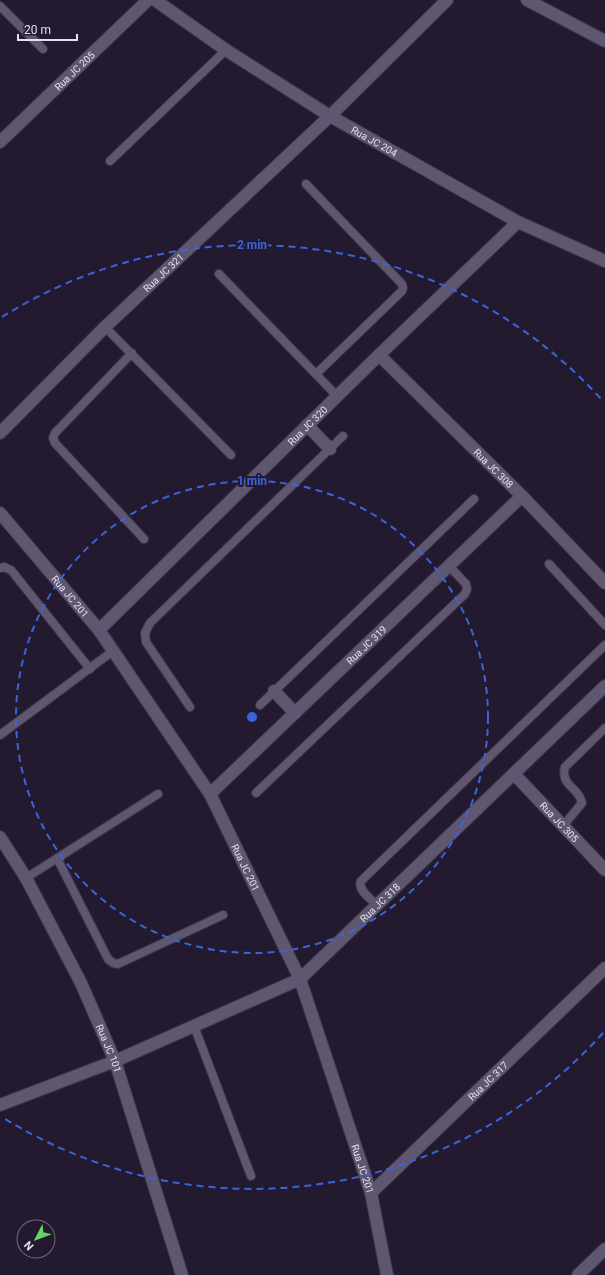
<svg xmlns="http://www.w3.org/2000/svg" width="605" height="1275" viewBox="0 0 605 1275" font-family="Roboto,sans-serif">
<rect width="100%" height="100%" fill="#231a30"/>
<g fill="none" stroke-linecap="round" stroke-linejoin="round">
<defs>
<path id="service" d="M 0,6 L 43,49
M 110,161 L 226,50
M 306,184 L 402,284 L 403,288 L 402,291 L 316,374
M 219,274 L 337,396
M 105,327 L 231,455
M 132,353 L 55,433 L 53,438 L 55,443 L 144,539
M 549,564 L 605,625
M 0,568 L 4,567 L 11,570 L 90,669
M 260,705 L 474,499
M 190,707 L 146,642 L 145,633 L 150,623 L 343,436
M 0,735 L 113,651
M 256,793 L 465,594 L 467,589 L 466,584 L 449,566
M 563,826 L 582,803 C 579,787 560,786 565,767 L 605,728
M 57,858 L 108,959 L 113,963 L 118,964 L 223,915
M 26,878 L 158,794
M 377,905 C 371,899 357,890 361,881 L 605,645
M 194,1026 L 251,1176"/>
<g id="minor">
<path id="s1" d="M 155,0 L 226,50 L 330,116 L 518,222 L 605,261"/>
<path d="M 527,0 L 605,41"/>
<path id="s2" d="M 0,142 L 148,0"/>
<path id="s3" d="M 379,355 L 522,496 L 605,583"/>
<path d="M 307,425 L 330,449"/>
<path id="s4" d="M 0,433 L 105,327 L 330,116 L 447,0"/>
<path id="s5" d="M 0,513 L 99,630 L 210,794 L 300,979 L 371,1193 L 387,1275"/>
<path id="s6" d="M 99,630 L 379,355 L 518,222"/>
<path d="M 274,691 L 295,713"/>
<path id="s7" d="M 514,774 L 605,870"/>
<path id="s8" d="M 210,794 L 522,496"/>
<path id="s9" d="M 0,837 L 26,878 L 81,983 L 115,1061 L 182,1275"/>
<path id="s10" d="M 0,1105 L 115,1061 L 300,979 L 605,686"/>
<path id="s11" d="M 371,1193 L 605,968"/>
<path d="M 578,1275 L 605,1249"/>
</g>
</defs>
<use href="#service" stroke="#3d3548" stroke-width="10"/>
<use href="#minor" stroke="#3d3548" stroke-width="14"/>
<use href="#service" stroke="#5f566f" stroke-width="8"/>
<use href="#minor" stroke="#5f566f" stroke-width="12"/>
</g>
<g fill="none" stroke="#3b64dc" stroke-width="2" stroke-dasharray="7 5">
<circle cx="252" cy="717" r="236"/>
<path d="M603 1033A472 472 0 0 1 2 1117M2 317A472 472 0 0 1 603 401"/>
</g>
<g text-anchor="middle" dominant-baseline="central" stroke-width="4" stroke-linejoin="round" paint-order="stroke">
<g font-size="10" fill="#e6e1f0" stroke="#231a30">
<text stroke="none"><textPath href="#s2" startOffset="103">Rua JC 205</textPath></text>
<text stroke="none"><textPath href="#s1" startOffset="261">Rua JC 204</textPath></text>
<text stroke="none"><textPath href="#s4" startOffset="229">Rua JC 321</textPath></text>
<text stroke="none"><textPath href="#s6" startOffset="292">Rua JC 320</textPath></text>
<text stroke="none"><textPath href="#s3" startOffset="161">Rua JC 308</textPath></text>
<text stroke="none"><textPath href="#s5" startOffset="109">Rua JC 201</textPath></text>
<text stroke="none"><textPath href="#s8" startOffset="216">Rua JC 319</textPath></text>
<text stroke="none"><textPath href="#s7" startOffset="66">Rua JC 305</textPath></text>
<text stroke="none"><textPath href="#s5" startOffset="433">Rua JC 201</textPath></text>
<text stroke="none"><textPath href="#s10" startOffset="436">Rua JC 318</textPath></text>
<text stroke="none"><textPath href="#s9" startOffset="238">Rua JC 101</textPath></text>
<text stroke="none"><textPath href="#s11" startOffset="162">Rua JC 317</textPath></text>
<text stroke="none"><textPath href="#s5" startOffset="757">Rua JC 201</textPath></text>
</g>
</g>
<circle cx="252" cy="717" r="6" fill="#3b64dc" stroke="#231a30" stroke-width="2"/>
<g font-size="12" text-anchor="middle" font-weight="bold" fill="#3b64dc" stroke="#231a30" stroke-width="4" stroke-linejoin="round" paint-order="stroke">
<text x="252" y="249">2 min</text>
<text x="252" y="485">1 min</text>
</g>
<g transform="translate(36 1239) rotate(228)"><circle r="19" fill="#231a30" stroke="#716a7d"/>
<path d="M0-3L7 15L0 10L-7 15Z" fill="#65d467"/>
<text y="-6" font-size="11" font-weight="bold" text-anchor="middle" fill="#e6e1f0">N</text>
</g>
<path d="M18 34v6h59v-6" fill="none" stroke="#e6e1f0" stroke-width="2"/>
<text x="24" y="34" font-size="12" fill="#e6e1f0" stroke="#231a30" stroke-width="3" paint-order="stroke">20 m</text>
</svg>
